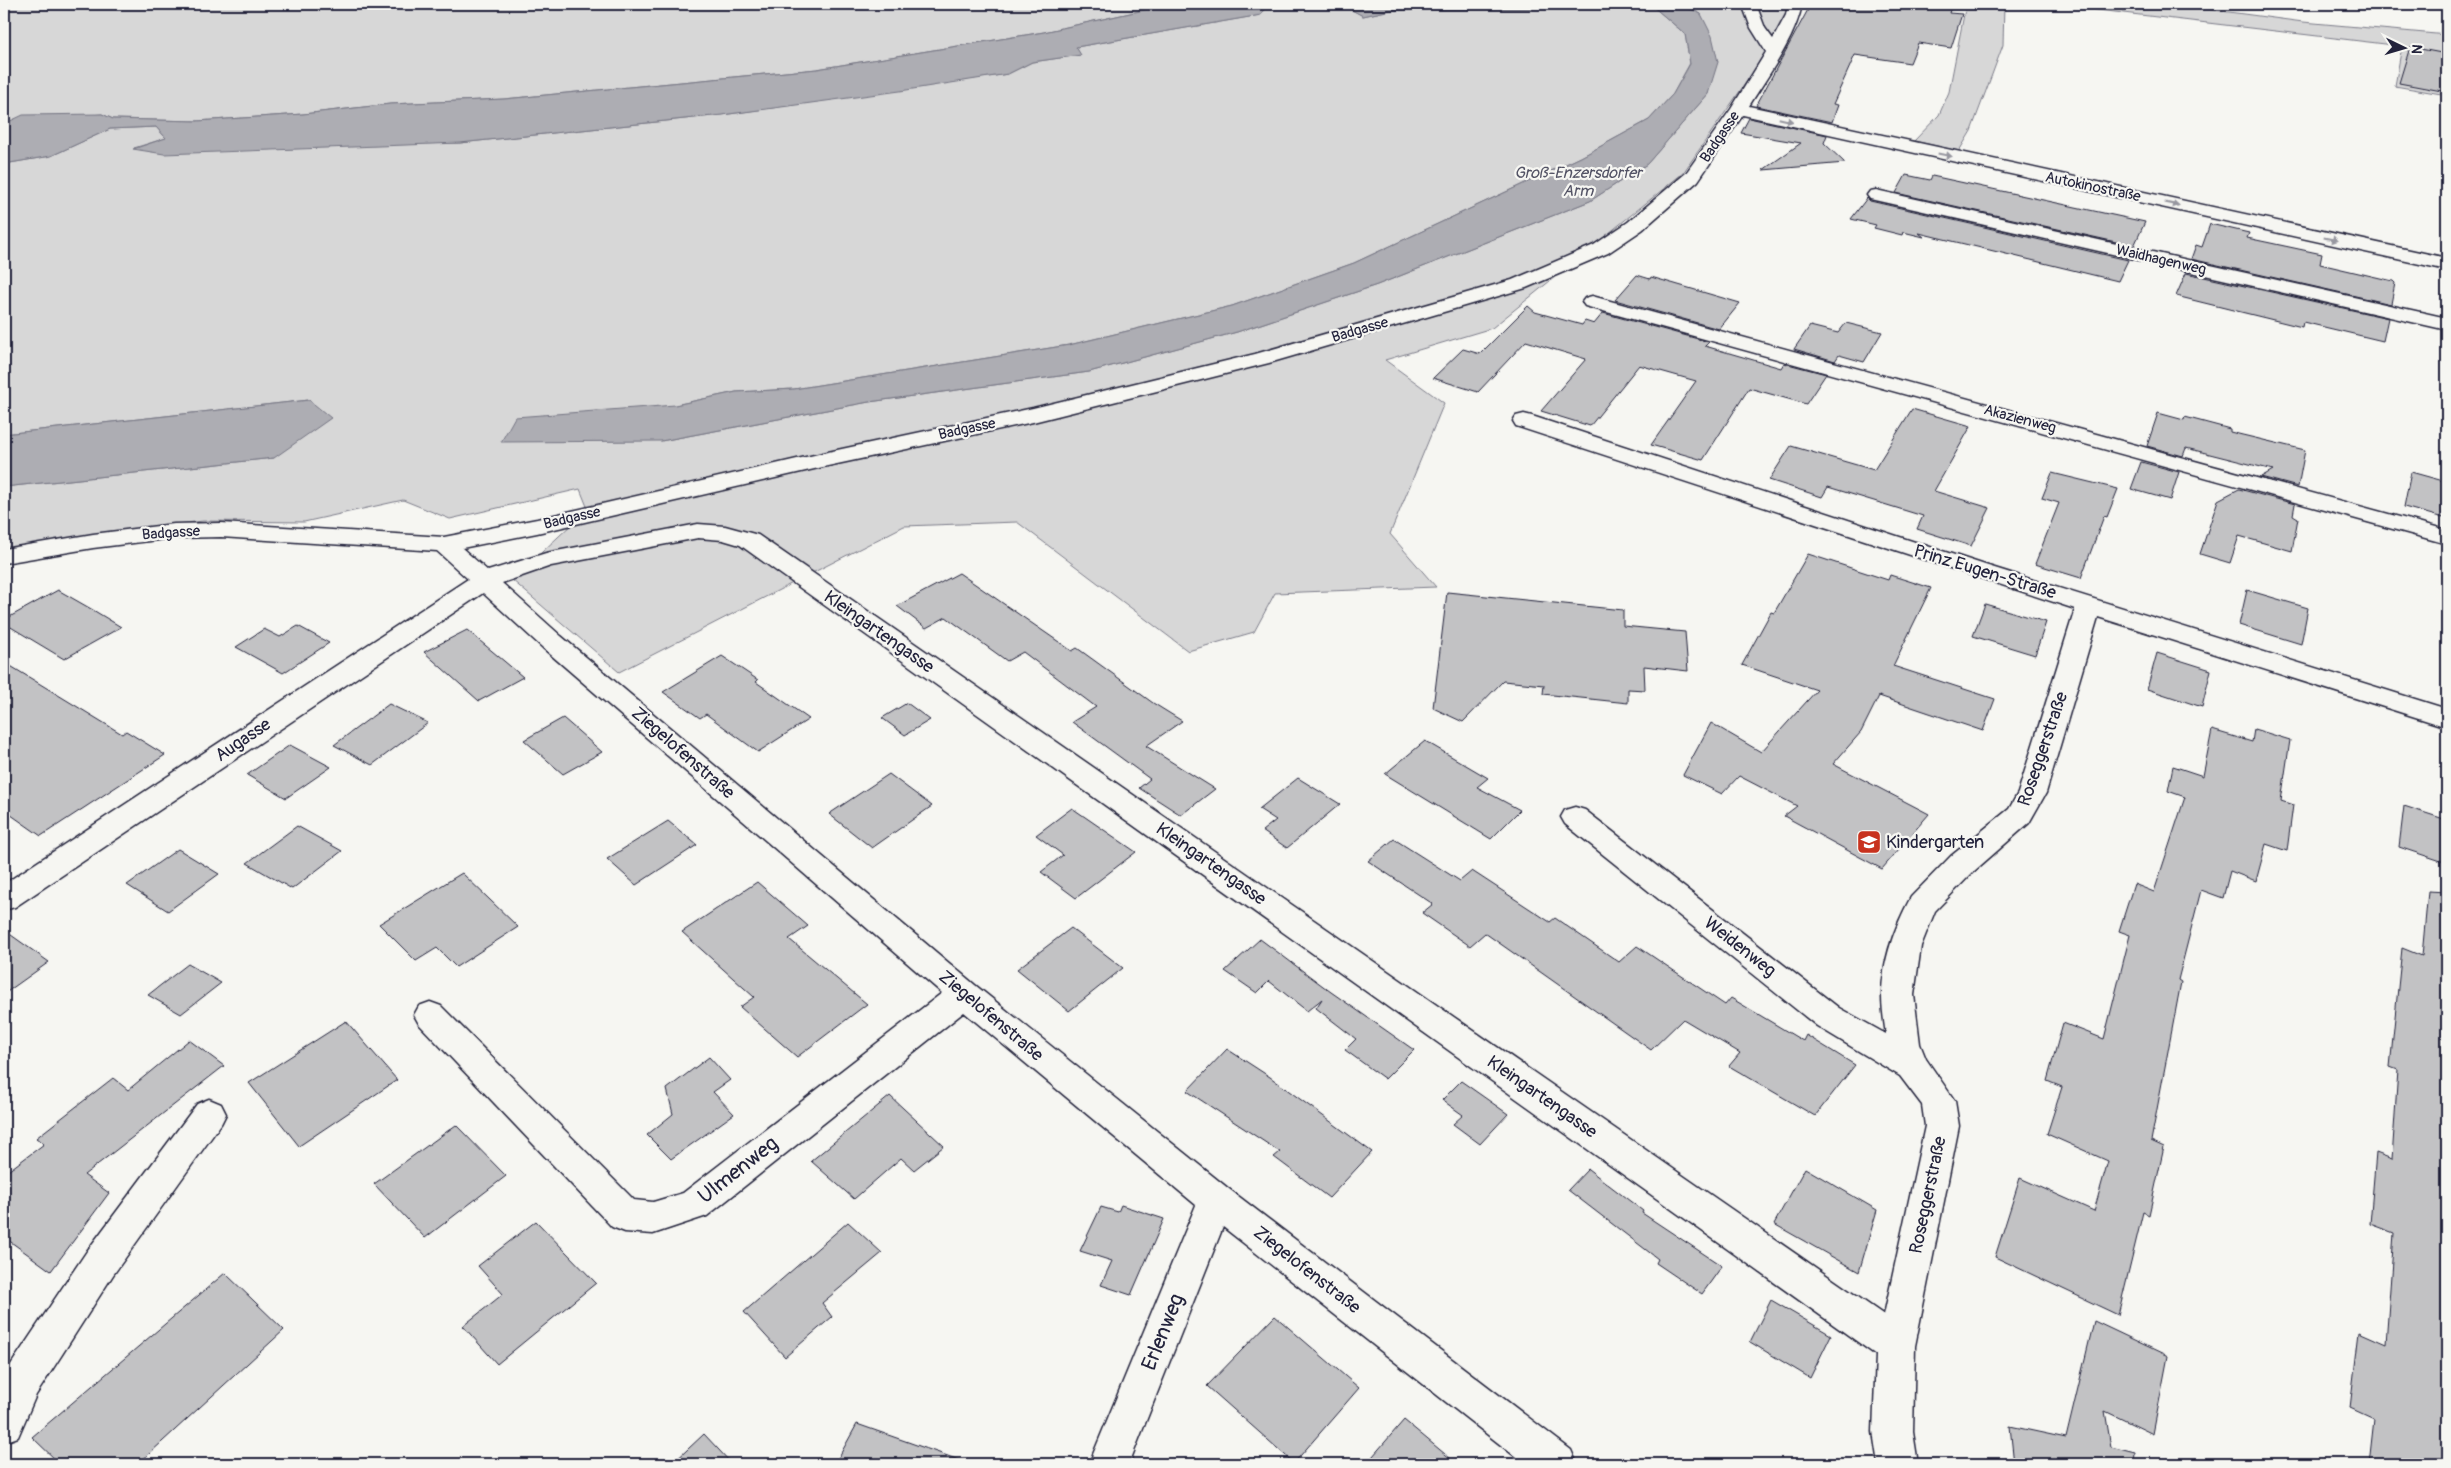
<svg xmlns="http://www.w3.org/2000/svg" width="2451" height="1468" viewBox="0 0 2451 1468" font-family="Pangolin,sans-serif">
<rect width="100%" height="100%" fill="#f6f6f2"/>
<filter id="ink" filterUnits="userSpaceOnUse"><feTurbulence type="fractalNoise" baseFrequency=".02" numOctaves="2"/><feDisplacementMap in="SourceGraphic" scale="10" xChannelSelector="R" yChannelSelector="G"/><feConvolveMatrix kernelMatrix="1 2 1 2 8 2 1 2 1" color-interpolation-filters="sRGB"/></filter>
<g filter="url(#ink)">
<path fill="#d7d7d7" stroke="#7c7c89" d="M 4,4 L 1171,4 L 1044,32 L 817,69 L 504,99 L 390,104 L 303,114 L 197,121 L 113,119 L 102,114 L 6,122 L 4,124 Z
M 1286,4 L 1341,4 L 1363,16 L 1391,10 L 1540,8 L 1560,4 L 1650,4 L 1685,34 L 1690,63 L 1673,94 L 1649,120 L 1581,157 L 1354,263 L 1232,306 L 1069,345 L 794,389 L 736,392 L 675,405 L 661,441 L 869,402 L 1089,372 L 1237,332 L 1377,285 L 1590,201 L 1647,164 L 1708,94 L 1701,14 L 1680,4 L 1791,4 L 1791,8 L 1763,58 L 1683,173 L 1492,328 L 1385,360 L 1444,403 L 1390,534 L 1436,587 L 1275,593 L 1254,632 L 1188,651 L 1017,522 L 904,526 L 619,672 L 512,580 L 588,509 L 580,489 L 450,519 L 403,500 L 304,522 L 203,521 L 92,534 L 4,563 L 4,487 L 274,458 L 309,400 L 4,434 L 4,164 L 51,156 L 110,129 L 156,127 L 166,138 L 134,148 L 460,143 L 722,115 L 1008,74 L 1032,62 L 1080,55 L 1076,47 L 1260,15 L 1265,7 Z
M 1966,4 L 2004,4 L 2003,45 L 1971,131 L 1959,151 L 1914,141 L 1939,115 L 1949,92 Z
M 2047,4 L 2169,4 L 2303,22 L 2447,35 L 2447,95 L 2395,86 L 2402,46 Z"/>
<path fill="#adadb3" stroke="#757583" d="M 1171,4 L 1286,4 L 1265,7 L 1261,15 L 1076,47 L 1081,55 L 1032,62 L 1008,74 L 900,91 L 722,115 L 460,143 L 164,154 L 133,149 L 166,138 L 156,127 L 110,129 L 51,156 L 4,164 L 4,124 L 23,115 L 102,114 L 113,119 L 197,121 L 303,114 L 390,104 L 504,99 L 817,69 L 1044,32 Z
M 1341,4 L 1560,4 L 1540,8 L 1391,10 L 1363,16 Z
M 1650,4 L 1680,4 L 1701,14 L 1712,36 L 1718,62 L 1708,94 L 1647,164 L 1590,201 L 1377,285 L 1237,332 L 1089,372 L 869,402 L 661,441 L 501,442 L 515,417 L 675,405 L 736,392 L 794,389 L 1069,345 L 1232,306 L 1354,263 L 1581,157 L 1649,120 L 1673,94 L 1690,64 L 1685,34 Z
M 309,400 L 331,418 L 274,458 L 4,487 L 4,434 Z"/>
<path fill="#c2c2c4" stroke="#22223b" d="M 1811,4 L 1952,4 L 1949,13 L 1962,14 L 1951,48 L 1918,43 L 1910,63 L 1855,55 L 1833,104 L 1838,105 L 1832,122 L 1756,106 Z
M 2410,47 L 2447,54 L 2447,92 L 2399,83 Z
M 1749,118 L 1827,135 L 1824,143 L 1845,163 L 1763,170 L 1801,143 L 1741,133 Z
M 1906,175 L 1930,180 L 1932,176 L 2145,222 L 2134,246 L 1896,193 Z
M 1867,198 L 1870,201 L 2128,260 L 2118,281 L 1919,233 L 1924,237 L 1903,232 L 1902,235 L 1874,228 L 1876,225 L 1851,219 Z
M 2210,224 L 2249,233 L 2247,238 L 2322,254 L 2320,264 L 2393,281 L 2395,283 L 2391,304 L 2191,259 L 2196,245 L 2202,247 Z
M 2186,273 L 2388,318 L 2383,341 L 2303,322 L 2302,327 L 2176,296 Z
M 1637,275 L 1650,279 L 1651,277 L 1740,303 L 1719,329 L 1615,300 Z
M 1528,306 L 1535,312 L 1582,325 L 1585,321 L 1594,324 L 1603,313 L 1709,342 L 1705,346 L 1781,368 L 1784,363 L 1826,374 L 1806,404 L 1749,388 L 1703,460 L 1651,445 L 1696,381 L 1639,365 L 1590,426 L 1541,411 L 1586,359 L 1526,341 L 1478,392 L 1433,378 L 1463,349 L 1480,354 Z
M 1846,323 L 1882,332 L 1864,362 L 1839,355 L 1835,361 L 1794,349 L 1810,326 L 1838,333 Z
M 1912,409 L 1971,426 L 1934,491 L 1990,508 L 1971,546 L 1917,529 L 1923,516 L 1828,487 L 1822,497 L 1769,480 L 1791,446 L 1874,470 Z
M 2158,413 L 2184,420 L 2185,417 L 2230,429 L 2230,432 L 2305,450 L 2298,487 L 2261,477 L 2273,470 L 2186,448 L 2183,456 L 2147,446 Z
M 2141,462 L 2179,472 L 2170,500 L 2131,489 Z
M 2411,472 L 2447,482 L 2447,519 L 2404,507 Z
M 2052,473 L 2118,489 L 2107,517 L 2104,516 L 2081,578 L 2035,564 L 2059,503 L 2042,498 Z
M 2239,489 L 2295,504 L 2293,515 L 2298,518 L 2292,551 L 2239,536 L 2230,563 L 2200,554 L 2218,500 Z
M 1808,554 L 1888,580 L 1890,575 L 1931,588 L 1893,666 L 1995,699 L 1983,731 L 1879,696 L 1861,732 L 1833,764 L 1929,814 L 1882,869 L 1784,816 L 1797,806 L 1739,776 L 1722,794 L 1683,775 L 1711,723 L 1761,752 L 1817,690 L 1742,665 L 1771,612 L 1774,613 Z
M 959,573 L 1072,651 L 1077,648 L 1153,703 L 1182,721 L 1146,746 L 1215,789 L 1181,815 L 1139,788 L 1150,779 L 1072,722 L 1096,707 L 1023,652 L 1007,661 L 946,617 L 926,628 L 897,606 Z
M 58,590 L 93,610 L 121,627 L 64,659 L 4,623 L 4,620 Z
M 2247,590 L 2308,608 L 2301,644 L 2239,625 Z
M 1447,592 L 1623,610 L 1623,626 L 1685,632 L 1688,671 L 1644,666 L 1645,690 L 1628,689 L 1628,703 L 1543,694 L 1544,685 L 1503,681 L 1463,722 L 1433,708 Z
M 1985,604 L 2046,622 L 2035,655 L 1973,636 Z
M 298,626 L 329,643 L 283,673 L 236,647 L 264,629 L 280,637 Z
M 467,630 L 498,656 L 523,677 L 479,701 L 424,652 Z
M 2157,653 L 2211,670 L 2202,707 L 2147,689 Z
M 722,656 L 758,680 L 756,682 L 809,719 L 758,752 L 706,714 L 700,718 L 663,692 Z
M 4,662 L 122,734 L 126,731 L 165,755 L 41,836 L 4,810 Z
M 907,703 L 930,720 L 905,735 L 882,718 Z
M 389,704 L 428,723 L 372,765 L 334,745 Z
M 563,718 L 602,752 L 563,774 L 524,740 Z
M 2254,729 L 2290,740 L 2281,801 L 2293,805 L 2287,851 L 2266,844 L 2256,881 L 2230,871 L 2223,898 L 2201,890 L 2178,980 L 2181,982 L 2151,1141 L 2164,1147 L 2149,1215 L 2143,1212 L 2118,1315 L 1995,1257 L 2020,1178 L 2094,1211 L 2108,1161 L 2047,1134 L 2062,1087 L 2047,1081 L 2063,1023 L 2104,1039 L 2130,935 L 2119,931 L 2134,884 L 2154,892 L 2185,797 L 2168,791 L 2173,766 L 2203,776 L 2212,730 L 2252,742 Z
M 1425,741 L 1488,778 L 1477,787 L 1520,810 L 1491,839 L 1385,774 Z
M 290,745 L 331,767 L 286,798 L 247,775 Z
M 889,774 L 932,806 L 872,848 L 829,814 Z
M 1298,778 L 1340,804 L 1287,848 L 1262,831 L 1276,820 L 1259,809 Z
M 2404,806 L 2447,820 L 2447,863 L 2399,847 Z
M 1072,808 L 1136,852 L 1076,898 L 1041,872 L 1063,855 L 1036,835 Z
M 668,821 L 697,845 L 636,885 L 607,859 Z
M 297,826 L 342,851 L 292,889 L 247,863 Z
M 1394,839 L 1460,881 L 1472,871 L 1550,922 L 1555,918 L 1619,962 L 1637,946 L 1725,1005 L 1731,998 L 1803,1041 L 1806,1035 L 1855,1065 L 1815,1116 L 1729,1066 L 1740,1053 L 1683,1019 L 1651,1050 L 1485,933 L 1470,946 L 1422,913 L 1433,904 L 1368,861 Z
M 178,849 L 219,874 L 168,911 L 127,885 Z
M 462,873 L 518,927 L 456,967 L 437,948 L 416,961 L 379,924 Z
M 757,882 L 808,926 L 789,939 L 867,1004 L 797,1057 L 740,1007 L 754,997 L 682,932 Z
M 2428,891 L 2447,892 L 2447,1464 L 2369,1464 L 2374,1419 L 2350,1408 L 2359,1332 L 2386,1344 L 2394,1233 L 2370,1224 L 2376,1153 L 2392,1159 L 2398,1070 L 2390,1067 L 2402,948 L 2422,956 Z
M 1071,928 L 1123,968 L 1069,1011 L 1017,969 Z
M 4,930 L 49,962 L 4,994 Z
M 1260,939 L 1331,992 L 1414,1050 L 1385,1079 L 1345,1050 L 1356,1039 L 1316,1008 L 1322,999 L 1307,1011 L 1269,981 L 1257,993 L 1225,971 Z
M 188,964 L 221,983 L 181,1014 L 148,995 Z
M 346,1021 L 397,1080 L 299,1146 L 249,1083 Z
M 189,1040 L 224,1066 L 84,1175 L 109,1193 L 51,1271 L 4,1237 L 4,1174 L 44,1144 L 36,1138 L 113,1078 L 128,1090 Z
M 1227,1049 L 1270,1077 L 1372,1152 L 1329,1198 L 1274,1157 L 1280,1152 L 1187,1091 Z
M 709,1057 L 730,1080 L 713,1092 L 734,1114 L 671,1159 L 647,1135 L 673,1114 L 667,1089 Z
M 1461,1081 L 1508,1114 L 1480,1144 L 1453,1124 L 1463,1115 L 1442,1100 Z
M 890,1096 L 944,1146 L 914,1170 L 901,1158 L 854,1199 L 811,1161 Z
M 456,1125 L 506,1176 L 425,1238 L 374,1184 Z
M 1805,1168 L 1877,1210 L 1859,1272 L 1774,1224 Z
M 1588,1169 L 1643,1211 L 1642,1213 L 1722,1266 L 1702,1294 L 1656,1263 L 1658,1259 L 1568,1190 Z
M 1121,1205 L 1164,1219 L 1131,1295 L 1101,1285 L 1112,1261 L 1080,1251 L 1101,1207 L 1118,1212 Z
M 536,1221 L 596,1283 L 497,1364 L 463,1326 L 503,1294 L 478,1266 Z
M 848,1222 L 882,1253 L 822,1303 L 832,1317 L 785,1357 L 744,1312 Z
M 225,1273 L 284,1330 L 138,1464 L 60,1464 L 32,1437 Z
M 1771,1300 L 1831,1335 L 1810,1378 L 1750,1342 Z
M 1275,1316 L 1359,1388 L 1294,1463 L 1207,1386 Z
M 2094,1321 L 2168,1356 L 2153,1434 L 2105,1411 L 2111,1447 L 2135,1453 L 2134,1464 L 2014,1464 L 2010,1426 L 2066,1438 Z
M 1404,1420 L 1457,1464 L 1366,1464 Z
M 857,1424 L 959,1460 L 959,1464 L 835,1464 Z
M 704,1434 L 732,1464 L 672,1464 Z"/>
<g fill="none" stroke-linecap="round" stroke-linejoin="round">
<defs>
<path id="minor" d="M 1742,4 L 1756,4 L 1765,28 L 1773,39 L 1786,15 L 1788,4 L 1802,4 C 1796,38 1767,77 1749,106 L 2447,258 L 2447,270 L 1743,115 L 1698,181 L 1642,230 L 1608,253 L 1526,288 L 1269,363 L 1033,422 L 823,467 L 537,533 L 462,548 L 488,571 L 546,553 L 698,524 L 725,526 L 758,535 L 1884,1315 L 1925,1126 L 1922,1105 L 1900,1076 L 1817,1026 L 1565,824 L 1561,817 L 1565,810 L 1575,807 L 1585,810 L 1839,1008 L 1886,1034 C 1884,1022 1882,1008 1882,996 C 1882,962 1895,926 1911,897 L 1951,856 L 2009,809 L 2018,793 L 2075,609 L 1516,426 L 1513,421 L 1516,416 L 1524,414 L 1532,416 L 1985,565 L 2447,709 L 2447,727 L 2098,617 L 2046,793 L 2029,823 L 1973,872 L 1935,911 L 1921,946 L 1914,995 L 1920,1044 L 1926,1059 L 1955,1101 L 1959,1126 L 1915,1346 L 1913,1432 L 1918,1464 L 1878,1464 L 1873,1432 L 1876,1355 L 740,545 L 723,540 L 698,538 L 551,566 L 502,583 L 561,636 L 975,985 L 1229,1189 L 1571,1450 L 1577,1464 L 1525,1464 L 1223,1227 L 1129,1464 L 1089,1464 L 1196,1205 L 964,1012 L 707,1216 L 653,1234 L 625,1232 L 612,1227 L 419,1024 L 414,1015 L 419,1006 L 430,1002 L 441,1006 L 634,1200 L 653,1202 L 683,1193 L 942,993 L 543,648 L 483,593 L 15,907 L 4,910 L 4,884 L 468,579 L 437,551 L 221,537 L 174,538 L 93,548 L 4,563 L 4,549 L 93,534 L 174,524 L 221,523 L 444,537 L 537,519 L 823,453 L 1033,408 L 1255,354 L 1512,280 L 1594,245 L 1628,222 L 1686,173 L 1731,109 L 1766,52 L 1751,28 Z
M 1876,190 L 2447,318 L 2447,330 L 1870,199 L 1867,195 L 1870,191 Z
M 1592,296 L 2447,530 L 2447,544 L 1585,306 L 1582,302 L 1585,298 Z
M 209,1099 L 221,1104 L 226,1114 L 221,1124 L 113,1275 L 36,1395 L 18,1437 L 4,1442 L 4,1379 L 8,1369 L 87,1251 L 197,1104 Z"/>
</defs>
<use href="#minor" stroke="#22223b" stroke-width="3"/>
<use href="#minor" fill="#f6f6f2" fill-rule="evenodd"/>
</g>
<defs><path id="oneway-solid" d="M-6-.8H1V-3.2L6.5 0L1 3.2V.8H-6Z" transform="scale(1.25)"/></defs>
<g fill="#9797a0">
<use href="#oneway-solid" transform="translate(1786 120) rotate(13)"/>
<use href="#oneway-solid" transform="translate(1945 155) rotate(12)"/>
<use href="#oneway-solid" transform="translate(2172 204) rotate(12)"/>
<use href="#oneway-solid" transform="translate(2331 239) rotate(12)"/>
</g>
</g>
<defs>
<symbol id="school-square" viewBox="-11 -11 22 22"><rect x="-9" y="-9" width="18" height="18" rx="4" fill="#c8321e" stroke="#f6f6f2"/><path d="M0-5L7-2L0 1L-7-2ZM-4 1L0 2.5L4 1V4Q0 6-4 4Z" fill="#fff"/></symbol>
</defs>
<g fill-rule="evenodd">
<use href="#school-square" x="1855" y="828" width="28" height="28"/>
</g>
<g text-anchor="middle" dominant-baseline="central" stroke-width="4.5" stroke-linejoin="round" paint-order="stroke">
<g font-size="15" fill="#22223b" stroke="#f6f6f2">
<text transform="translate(1720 137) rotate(-56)">Badgasse</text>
<text transform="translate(2093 187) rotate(12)">Autokinostraße</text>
<text transform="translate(2161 260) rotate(13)">Waidhagenweg</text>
<text transform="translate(1360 330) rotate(-16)">Badgasse</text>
<text transform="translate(2020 419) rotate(15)">Akazienweg</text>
<text transform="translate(967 429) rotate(-12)">Badgasse</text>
<text transform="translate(572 518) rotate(-13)">Badgasse</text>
<text transform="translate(171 533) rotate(-4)">Badgasse</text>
</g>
<g font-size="16" font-style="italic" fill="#535365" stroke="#f6f6f2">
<text x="1578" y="173">Groß-Enzersdorfer<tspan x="1578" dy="18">Arm</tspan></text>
</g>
<g font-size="18" fill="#22223b" stroke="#f6f6f2">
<text transform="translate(1985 572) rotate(17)">Prinz Eugen-Straße</text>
<text transform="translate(879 632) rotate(35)">Kleingartengasse</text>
<text transform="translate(243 740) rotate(-34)">Augasse</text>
<text transform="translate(2043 749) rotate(-71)">Roseggerstraße</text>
<text transform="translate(683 753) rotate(41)">Ziegelofenstraße</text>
<text transform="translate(1211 864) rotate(35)">Kleingartengasse</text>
<text transform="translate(1740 947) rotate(38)">Weidenweg</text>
<text transform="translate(991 1016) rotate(40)">Ziegelofenstraße</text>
<text transform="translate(1542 1097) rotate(35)">Kleingartengasse</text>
<text transform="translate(1928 1195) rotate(-78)">Roseggerstraße</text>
<text transform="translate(1307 1270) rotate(38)">Ziegelofenstraße</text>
</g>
<g font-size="18" fill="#22223b" stroke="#f6f6f2" text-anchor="start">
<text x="1886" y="842">Kindergarten</text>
</g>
<g font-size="21" fill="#22223b" stroke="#f6f6f2">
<text transform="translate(738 1170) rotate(-38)">Ulmenweg</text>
<text transform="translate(1163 1332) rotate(-68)">Erlenweg</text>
</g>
</g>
<rect width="2451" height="1468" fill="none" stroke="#f6f6f2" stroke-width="20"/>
<rect x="10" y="10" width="2431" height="1448" fill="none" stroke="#22223b" stroke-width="2" filter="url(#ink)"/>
<g transform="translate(2404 48) rotate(95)" stroke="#f6f6f2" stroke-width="4" paint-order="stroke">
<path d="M0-4L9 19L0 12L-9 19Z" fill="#22223b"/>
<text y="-8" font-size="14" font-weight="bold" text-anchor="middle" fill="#22223b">N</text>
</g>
</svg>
